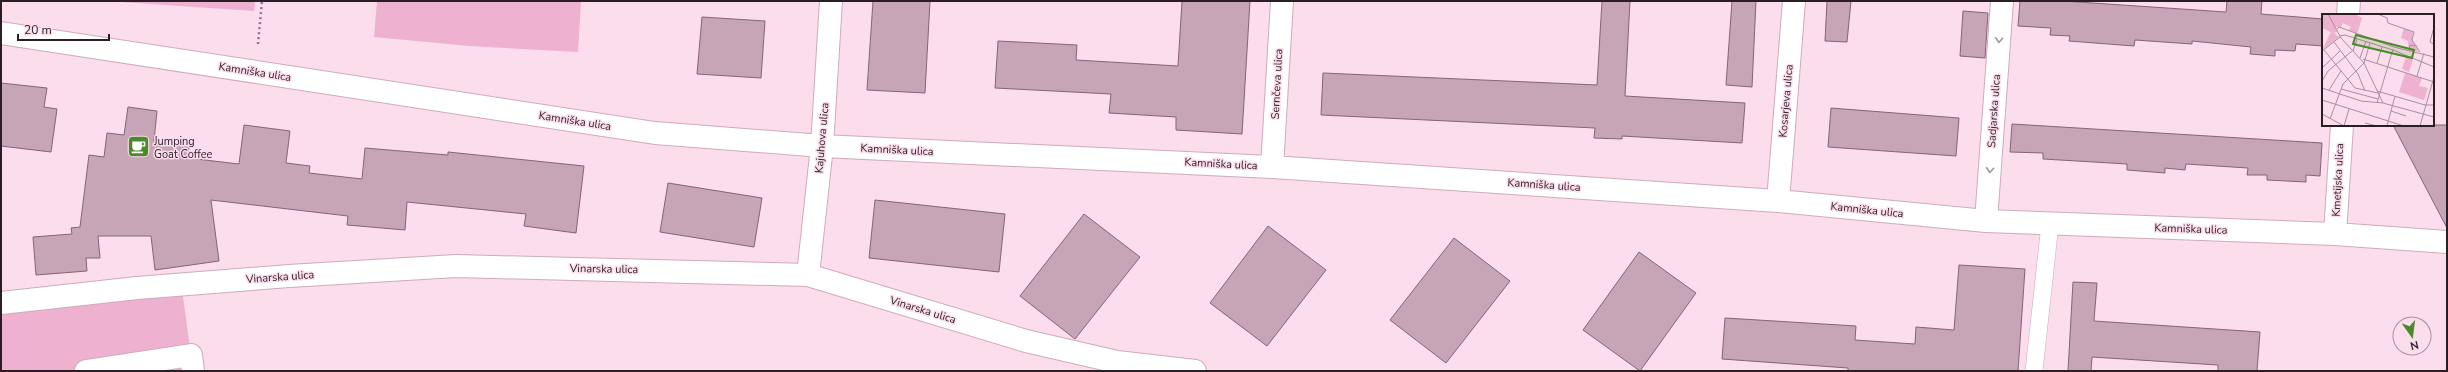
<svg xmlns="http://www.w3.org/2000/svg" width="2448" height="372" viewBox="0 0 2448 372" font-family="'Nunito Sans',sans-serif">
<rect width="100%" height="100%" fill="#fbddec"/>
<path fill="#eeb1d0" d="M 106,1 L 255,1 L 254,11 Z
M 377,1 L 581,1 L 578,52 L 469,46 L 374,37 Z
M 182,289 L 193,371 L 1,371 L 1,309 Z"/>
<path fill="#c7a4b6" stroke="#846475" d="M 873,1 L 930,1 L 925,93 L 867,90 Z
M 1182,1 L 1250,1 L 1242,134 L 1176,130 L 1176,117 L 1109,113 L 1111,94 L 995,88 L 998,41 L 1077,45 L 1076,60 L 1178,66 Z
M 1602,1 L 1630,1 L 1625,96 L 1745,103 L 1742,143 L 1622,136 L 1622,139 L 1594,138 L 1595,128 L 1321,115 L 1323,73 L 1597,85 Z
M 1732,1 L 1756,1 L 1752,87 L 1726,85 Z
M 1827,1 L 1851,1 L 1847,42 L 1825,41 Z
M 2020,1 L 2063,1 L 2226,12 L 2227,1 L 2262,1 L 2261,14 L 2323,19 L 2323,46 L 2296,44 L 2295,51 L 2275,50 L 2275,56 L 2250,54 L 2251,47 L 2192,41 L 2192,44 L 2135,40 L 2134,46 L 2069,41 L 2070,36 L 2050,35 L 2051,28 L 2018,26 Z
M 1963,11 L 1988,13 L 1985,58 L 1960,56 Z
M 702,17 L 765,21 L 761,78 L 697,74 Z
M 1,83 L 47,88 L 44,107 L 57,109 L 51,152 L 1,146 Z
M 128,107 L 157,111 L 154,141 L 189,145 L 188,158 L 239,164 L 244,125 L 290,131 L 286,163 L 310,166 L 309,173 L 362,179 L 365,148 L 448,155 L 448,152 L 584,166 L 576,233 L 524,226 L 526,214 L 407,202 L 405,230 L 347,225 L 348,216 L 211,200 L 219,261 L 155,270 L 151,236 L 98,236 L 100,258 L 86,258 L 87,271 L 36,275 L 33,237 L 72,234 L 71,228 L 80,227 L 89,155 L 104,157 L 107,133 L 124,135 Z
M 1831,108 L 1959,118 L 1956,156 L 1828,147 Z
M 2012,124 L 2322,143 L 2320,176 L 2306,175 L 2306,182 L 2267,180 L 2267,175 L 2247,175 L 2248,168 L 2186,164 L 2185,170 L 2165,168 L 2165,173 L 2127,170 L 2127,164 L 2043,159 L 2043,153 L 2010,152 Z
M 2393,125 L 2447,125 L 2447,228 Z
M 668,183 L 762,198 L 754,247 L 660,232 Z
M 875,200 L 1005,214 L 999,272 L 869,258 Z
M 1084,214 L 1140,257 L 1075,339 L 1020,296 Z
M 1268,226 L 1326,270 L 1267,346 L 1210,303 Z
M 1454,238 L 1510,281 L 1446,363 L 1390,320 Z
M 1639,252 L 1696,293 L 1640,371 L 1583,330 Z
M 1959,265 L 2025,269 L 2018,371 L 1848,371 L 1848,368 L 1722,359 L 1725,318 L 1856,326 L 1855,340 L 1915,344 L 1916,327 L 1954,330 Z
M 2073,282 L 2097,283 L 2094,321 L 2260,332 L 2257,371 L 2218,371 L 2218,365 L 2092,357 L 2091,371 L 2068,371 Z"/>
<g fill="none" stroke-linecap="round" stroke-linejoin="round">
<defs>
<path id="lane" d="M 2034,371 L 2050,224"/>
<path id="street" d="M 2348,15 L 2349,1
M 1,33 L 655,133 L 822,146 L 1272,167 L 1778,201 L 1986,221 L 2335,234 L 2447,242
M 1272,167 L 1282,1
M 1778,201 L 1794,1
M 1986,221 L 2002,1
M 2335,234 L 2342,125
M 808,275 L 822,146 L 831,1
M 1,303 L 137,288 L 289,276 L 456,266 L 808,275 L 1026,341 L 1117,362 L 1195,371
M 86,371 L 191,355 L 193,371"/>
</defs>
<use href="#lane" stroke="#ceabbd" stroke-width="18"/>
<use href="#street" stroke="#ceabbd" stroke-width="24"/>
<path stroke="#8d7883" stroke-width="2.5" stroke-dasharray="2 3" stroke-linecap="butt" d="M 258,44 L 262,1"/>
<use href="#lane" stroke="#fff" stroke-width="17"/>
<use href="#street" stroke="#fff" stroke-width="22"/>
</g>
<defs><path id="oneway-chevron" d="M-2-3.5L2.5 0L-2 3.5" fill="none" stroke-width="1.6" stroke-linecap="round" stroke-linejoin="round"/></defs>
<g stroke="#9f999c">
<use href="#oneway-chevron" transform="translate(1999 40) rotate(94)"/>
<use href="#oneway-chevron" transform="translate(1990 170) rotate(94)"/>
</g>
<defs>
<symbol id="cafe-square" viewBox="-11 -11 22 22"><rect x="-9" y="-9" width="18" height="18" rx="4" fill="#4b8a2a" stroke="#fbddec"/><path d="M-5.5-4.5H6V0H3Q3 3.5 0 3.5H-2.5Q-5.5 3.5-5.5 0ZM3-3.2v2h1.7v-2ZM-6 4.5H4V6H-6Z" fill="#fff"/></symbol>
</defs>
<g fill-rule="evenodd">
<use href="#cafe-square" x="126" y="134" width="25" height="25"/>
</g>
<g text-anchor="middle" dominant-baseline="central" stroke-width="3" stroke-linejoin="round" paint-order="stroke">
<g font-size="11" fill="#2a1d24" stroke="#fbddec">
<text transform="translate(255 72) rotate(9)">Kamniška ulica</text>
<text transform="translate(1277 84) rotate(-87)">Sernčeva ulica</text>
<text transform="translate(1786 101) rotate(-85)">Kosarjeva ulica</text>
<text transform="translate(1994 111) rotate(-86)">Sadjarska ulica</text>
<text transform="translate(575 121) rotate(9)">Kamniška ulica</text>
<text transform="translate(822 138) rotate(-85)">Kajuhova ulica</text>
<text transform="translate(897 150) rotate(3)">Kamniška ulica</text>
<text transform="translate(1221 164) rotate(3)">Kamniška ulica</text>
<text transform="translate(2338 180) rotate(-87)">Kmetijska ulica</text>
<text transform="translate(1544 185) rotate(4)">Kamniška ulica</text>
<text transform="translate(1867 210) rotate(6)">Kamniška ulica</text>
<text transform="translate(2191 229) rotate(2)">Kamniška ulica</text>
<text transform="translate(604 269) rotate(1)">Vinarska ulica</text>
<text transform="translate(280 277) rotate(-4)">Vinarska ulica</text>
<text transform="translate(923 310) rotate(17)">Vinarska ulica</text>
</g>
<g font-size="11" fill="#2a1d24" stroke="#fbddec" text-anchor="start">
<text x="154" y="141">Jumping<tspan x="154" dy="13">Goat Coffee</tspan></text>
</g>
</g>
<g transform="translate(2322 14)">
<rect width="112" height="112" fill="#fbddec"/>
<path d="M 0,0 L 33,0 L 40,4 L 35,20 L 27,16 L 29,13 L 21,9 L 19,13 L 13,13 L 15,18 L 12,19 L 17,23 L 0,36 L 9,18 L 0,14 ZM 82,14 L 91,18 L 90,26 L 97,38 L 87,36 L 86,27 L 79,24 ZM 84,43 L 91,45 L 87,58 L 80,55 ZM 83,59 L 100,64 L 97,72 L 106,74 L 102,86 L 77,78 Z" fill="#eeb1d0"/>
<path fill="none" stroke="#a7909c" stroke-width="1" d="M 6,0 L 19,24 L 42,49 L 61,89M 56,0 L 65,4 L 66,9 L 92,18 L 90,26 L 98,38M 112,13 L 108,28 L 112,30M 15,15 L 17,13 L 72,33 L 112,43M 18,22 L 23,21 L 71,36 L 112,53M 12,28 L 36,60 L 43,77M 90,35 L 87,35 L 88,31 L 95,32M 2,36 L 33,74 L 56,79M 0,37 L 18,23M 31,37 L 35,25M 38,44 L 44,27M 41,45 L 112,68M 55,49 L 60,33M 0,54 L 18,37M 95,62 L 102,39M 0,67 L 6,57 L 30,37M 0,74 L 39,87 L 61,89 L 112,103M 19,75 L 56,85M 7,76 L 19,57M 55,77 L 103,91 L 112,91M 0,86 L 82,112M 55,89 L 71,35M 69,97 L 84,102M 0,100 L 22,112M 8,105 L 21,70 L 42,49 L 48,29M 43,109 L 55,112M 22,112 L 27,95M 65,112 L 73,82M 98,112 L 112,63"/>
<path fill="#4b8a2a" fill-opacity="0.15" stroke="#4b8a2a" stroke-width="2" d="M 34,21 L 92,36 L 90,44 L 31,30 Z"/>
<rect width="112" height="112" fill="none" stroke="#2a1d24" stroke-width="2"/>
</g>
<rect width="2448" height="372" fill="none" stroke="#2a1d24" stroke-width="4"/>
<g transform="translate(2412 336) rotate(166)"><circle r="19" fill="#fbddec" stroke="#a7909c"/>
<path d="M0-3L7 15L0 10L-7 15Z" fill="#4b8a2a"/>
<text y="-6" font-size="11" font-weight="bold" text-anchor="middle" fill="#2a1d24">N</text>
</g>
<path d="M18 34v6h91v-6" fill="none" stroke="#2a1d24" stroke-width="2"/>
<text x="24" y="34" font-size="12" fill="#2a1d24" stroke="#fbddec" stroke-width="3" paint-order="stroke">20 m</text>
</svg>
